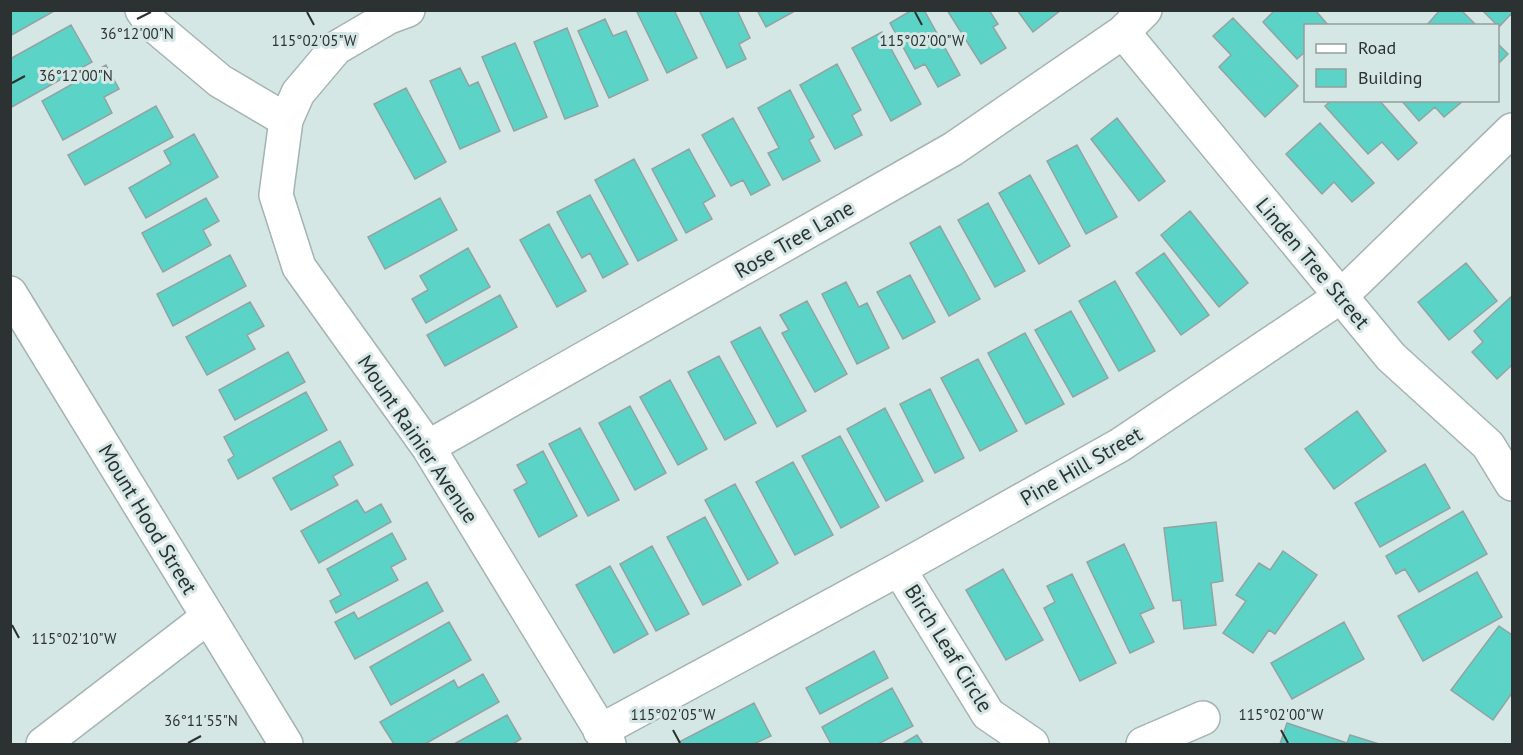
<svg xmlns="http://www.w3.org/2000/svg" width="1523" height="755" viewBox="0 0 1523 755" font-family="'PT Sans',sans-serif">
<rect width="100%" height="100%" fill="#d5e7e4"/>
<path fill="#5cd3c7" stroke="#92a3a1" stroke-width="1.5" d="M 10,10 L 56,10 L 10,36 Z
M 636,10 L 674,10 L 697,58 L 667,73 Z
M 699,10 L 737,10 L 750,38 L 739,44 L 746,59 L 727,68 Z
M 757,10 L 793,10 L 793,12 L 766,27 Z
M 912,10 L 924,10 L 960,75 L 938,87 L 925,64 L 915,69 L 890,23 Z
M 947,10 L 989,10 L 998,24 L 993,27 L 1006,48 L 981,64 Z
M 1017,10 L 1061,10 L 1033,32 Z
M 1275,10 L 1315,10 L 1329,26 L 1306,26 L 1306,51 L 1297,59 L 1263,22 Z
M 1440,10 L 1461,10 L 1477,26 L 1426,26 Z
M 1482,10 L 1512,10 L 1512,15 L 1511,14 L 1499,27 Z
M 1233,18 L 1298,86 L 1265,117 L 1219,67 L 1231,55 L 1213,36 Z
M 605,19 L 613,36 L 626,31 L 648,80 L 609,98 L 578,31 Z
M 71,25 L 92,62 L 10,108 L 10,59 Z
M 567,28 L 598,106 L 565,119 L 534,42 Z
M 882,32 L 921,104 L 891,121 L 852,48 Z
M 515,43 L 547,117 L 514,131 L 482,57 Z
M 1498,44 L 1508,54 L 1498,64 Z
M 837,64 L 861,110 L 852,115 L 862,135 L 835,149 L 800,85 Z
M 106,65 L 119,89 L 104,97 L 112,113 L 63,140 L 42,101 Z
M 460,68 L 469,86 L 478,82 L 500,131 L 460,149 L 430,81 Z
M 406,88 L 446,162 L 415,179 L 374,104 Z
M 790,90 L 814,137 L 809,140 L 820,161 L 783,180 L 768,153 L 779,148 L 758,108 Z
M 1332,100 L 1379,100 L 1417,143 L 1398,160 L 1382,142 L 1368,154 L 1325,106 Z
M 1401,100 L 1463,100 L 1463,101 L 1444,117 L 1435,107 L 1419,121 Z
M 156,106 L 173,137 L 85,185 L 68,155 Z
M 733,118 L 770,185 L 751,195 L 743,180 L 731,186 L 702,135 Z
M 1117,118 L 1165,181 L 1139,201 L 1091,139 Z
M 1320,123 L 1374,183 L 1352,202 L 1334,182 L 1322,194 L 1286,154 Z
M 194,134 L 218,177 L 146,218 L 129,188 L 171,164 L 164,151 Z
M 1077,145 L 1117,217 L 1086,234 L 1047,161 Z
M 689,149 L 715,196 L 703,203 L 712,219 L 686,233 L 652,169 Z
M 634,159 L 677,240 L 638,261 L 595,180 Z
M 1030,175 L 1070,246 L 1039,264 L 999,193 Z
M 590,195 L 628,264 L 603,278 L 590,253 L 582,258 L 557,212 Z
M 206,198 L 219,221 L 203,230 L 211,245 L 163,272 L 142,233 Z
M 440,198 L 457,230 L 385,269 L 368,237 Z
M 988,203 L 1025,271 L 995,287 L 958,220 Z
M 1190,211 L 1248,283 L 1219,307 L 1161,235 Z
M 549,224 L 586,291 L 557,307 L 520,240 Z
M 940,226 L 980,299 L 949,316 L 910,243 Z
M 468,248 L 490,287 L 426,323 L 412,299 L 428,290 L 420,276 Z
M 1164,253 L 1209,315 L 1181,335 L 1136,273 Z
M 230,255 L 246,286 L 173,326 L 157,294 Z
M 1466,263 L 1497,301 L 1449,340 L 1418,302 Z
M 910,275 L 935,322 L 903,339 L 877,292 Z
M 1115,281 L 1155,351 L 1119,371 L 1079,301 Z
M 846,282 L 859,307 L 867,303 L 889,348 L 857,364 L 822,294 Z
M 500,295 L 517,327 L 445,366 L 427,335 Z
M 1512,296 L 1512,365 L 1497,379 L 1472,352 L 1483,342 L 1474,331 Z
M 807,301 L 847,374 L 815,392 L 782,333 L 789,330 L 780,315 Z
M 250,302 L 264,326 L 247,335 L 255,349 L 207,375 L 186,337 Z
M 1071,311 L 1108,378 L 1073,397 L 1035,330 Z
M 760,327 L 806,411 L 777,427 L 731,342 Z
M 1025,333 L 1064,404 L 1026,424 L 988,353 Z
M 288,352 L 305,382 L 235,420 L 219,390 Z
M 719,356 L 756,423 L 725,440 L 688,372 Z
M 978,359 L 1017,431 L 980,451 L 941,378 Z
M 670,380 L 707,449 L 678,465 L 640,397 Z
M 930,389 L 964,458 L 935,473 L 900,404 Z
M 306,392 L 327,430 L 238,479 L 228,460 L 234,456 L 224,437 Z
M 630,406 L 666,473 L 635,490 L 599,423 Z
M 885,408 L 923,481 L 886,501 L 847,429 Z
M 1357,411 L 1386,451 L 1334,489 L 1305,449 Z
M 580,428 L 619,500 L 588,516 L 549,444 Z
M 840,436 L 879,507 L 841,528 L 802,456 Z
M 340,441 L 353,465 L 333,476 L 338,485 L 291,510 L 273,478 Z
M 543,451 L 577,516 L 539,537 L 514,490 L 527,483 L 517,465 Z
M 793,462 L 833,535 L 795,555 L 756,482 Z
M 1425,464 L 1450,508 L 1380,547 L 1355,503 Z
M 735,484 L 778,563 L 748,580 L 705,500 Z
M 357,500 L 365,513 L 381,504 L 391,522 L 319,563 L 301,531 Z
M 1463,511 L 1487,554 L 1419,592 L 1405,569 L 1396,574 L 1386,556 Z
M 705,517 L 741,585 L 703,605 L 667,537 Z
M 1216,522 L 1223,581 L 1211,583 L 1216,625 L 1184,629 L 1181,600 L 1173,601 L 1164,528 Z
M 392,533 L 406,559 L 391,567 L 398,580 L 336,613 L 330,601 L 341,595 L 327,569 Z
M 1124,544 L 1154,608 L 1140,614 L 1154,642 L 1130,653 L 1087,562 Z
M 652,546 L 689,614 L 656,631 L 620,564 Z
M 1283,551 L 1317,575 L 1275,634 L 1269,630 L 1253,653 L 1223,633 L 1246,601 L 1236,595 L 1259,563 L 1270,570 Z
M 610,566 L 648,634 L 614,653 L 576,585 Z
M 1003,569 L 1043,640 L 1006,660 L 966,590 Z
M 1477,572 L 1502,617 L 1423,661 L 1398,616 Z
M 1072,574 L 1116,663 L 1080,681 L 1044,608 L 1055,602 L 1047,586 Z
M 427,582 L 443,611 L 355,659 L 335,622 L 354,612 L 358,619 Z
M 449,622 L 471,660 L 391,705 L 370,667 Z
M 1344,622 L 1364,659 L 1292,699 L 1271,663 Z
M 1499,626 L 1512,635 L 1512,693 L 1493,720 L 1451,690 Z
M 874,651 L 888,678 L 820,714 L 806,688 Z
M 483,674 L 499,702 L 425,744 L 394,744 L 380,722 L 454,680 L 458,688 Z
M 892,688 L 913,726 L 878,744 L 831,744 L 822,727 Z
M 754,703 L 771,736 L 754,744 L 680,744 L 679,742 Z
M 507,715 L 521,739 L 513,744 L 454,744 Z
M 1287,723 L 1347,743 L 1350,735 L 1379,744 L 1280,744 Z
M 917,735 L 923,744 L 902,744 Z"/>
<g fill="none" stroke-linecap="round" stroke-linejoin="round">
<defs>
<path id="minor" d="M 142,10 L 151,23 L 220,81 L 286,120
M 408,10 L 389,17 L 336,48 L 298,93 L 286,120 L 276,195 L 299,267 L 428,447 L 609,744
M 1123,32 L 1391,357 L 1488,445 L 1512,484
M 428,447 L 953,149 L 1123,32 L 1145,10
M 899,569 L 988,714 L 1032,744
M 600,731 L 899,569 L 1120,445 L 1340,297 L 1512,130
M 43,744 L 208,617
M 1143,744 L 1203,718"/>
<path id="tertiary" d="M 10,293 L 286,744"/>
</defs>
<use href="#minor" stroke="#a3b4b1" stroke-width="36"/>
<use href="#tertiary" stroke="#a3b4b1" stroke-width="36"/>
<use href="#minor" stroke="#fff" stroke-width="33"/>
<use href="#tertiary" stroke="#fff" stroke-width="33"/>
</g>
<path fill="none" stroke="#2b3231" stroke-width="2" d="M 307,12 L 314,25M 915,12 L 922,25M 137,19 L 151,12M 12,83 L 25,76M 12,625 L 19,638M 673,730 L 680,743M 1281,730 L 1288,743M 188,743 L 201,736"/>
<g text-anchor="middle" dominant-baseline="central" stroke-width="6" stroke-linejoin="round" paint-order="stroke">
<g font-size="21" fill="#2b3231" stroke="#d5e7e4">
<text transform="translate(794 239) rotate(-30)">Rose Tree Lane</text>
<text transform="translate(1313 263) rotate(50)">Linden Tree Street</text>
<text transform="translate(418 439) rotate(56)">Mount Rainier Avenue</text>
<text transform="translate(1081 466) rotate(-30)">Pine Hill Street</text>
<text transform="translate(148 519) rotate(59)">Mount Hood Street</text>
<text transform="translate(949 648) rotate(58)">Birch Leaf Circle</text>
</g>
</g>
<g font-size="15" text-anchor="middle" fill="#2b3231" stroke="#d5e7e4" stroke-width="6" stroke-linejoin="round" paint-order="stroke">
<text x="137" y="39">36°12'00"N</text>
<text x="314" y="46">115°02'05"W</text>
<text x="922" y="46">115°02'00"W</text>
<text x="76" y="81">36°12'00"N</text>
<text x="74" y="644">115°02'10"W</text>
<text x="673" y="720">115°02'05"W</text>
<text x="1281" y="720">115°02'00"W</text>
<text x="201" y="726">36°11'55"N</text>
</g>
<rect width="1523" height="755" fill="none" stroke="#2b3231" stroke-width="24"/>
<rect x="1304" y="24" width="195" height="78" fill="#d5e7e4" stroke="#919f9c" stroke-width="1.5"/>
<rect x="1316" y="44" width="30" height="9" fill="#ffffff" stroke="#919f9c" stroke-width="1.5"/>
<text x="1358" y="54" font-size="18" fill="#2b3231">Road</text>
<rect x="1316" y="69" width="30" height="18" fill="#5cd3c7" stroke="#919f9c" stroke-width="1.5"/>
<text x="1358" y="84" font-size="18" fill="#2b3231">Building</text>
</svg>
